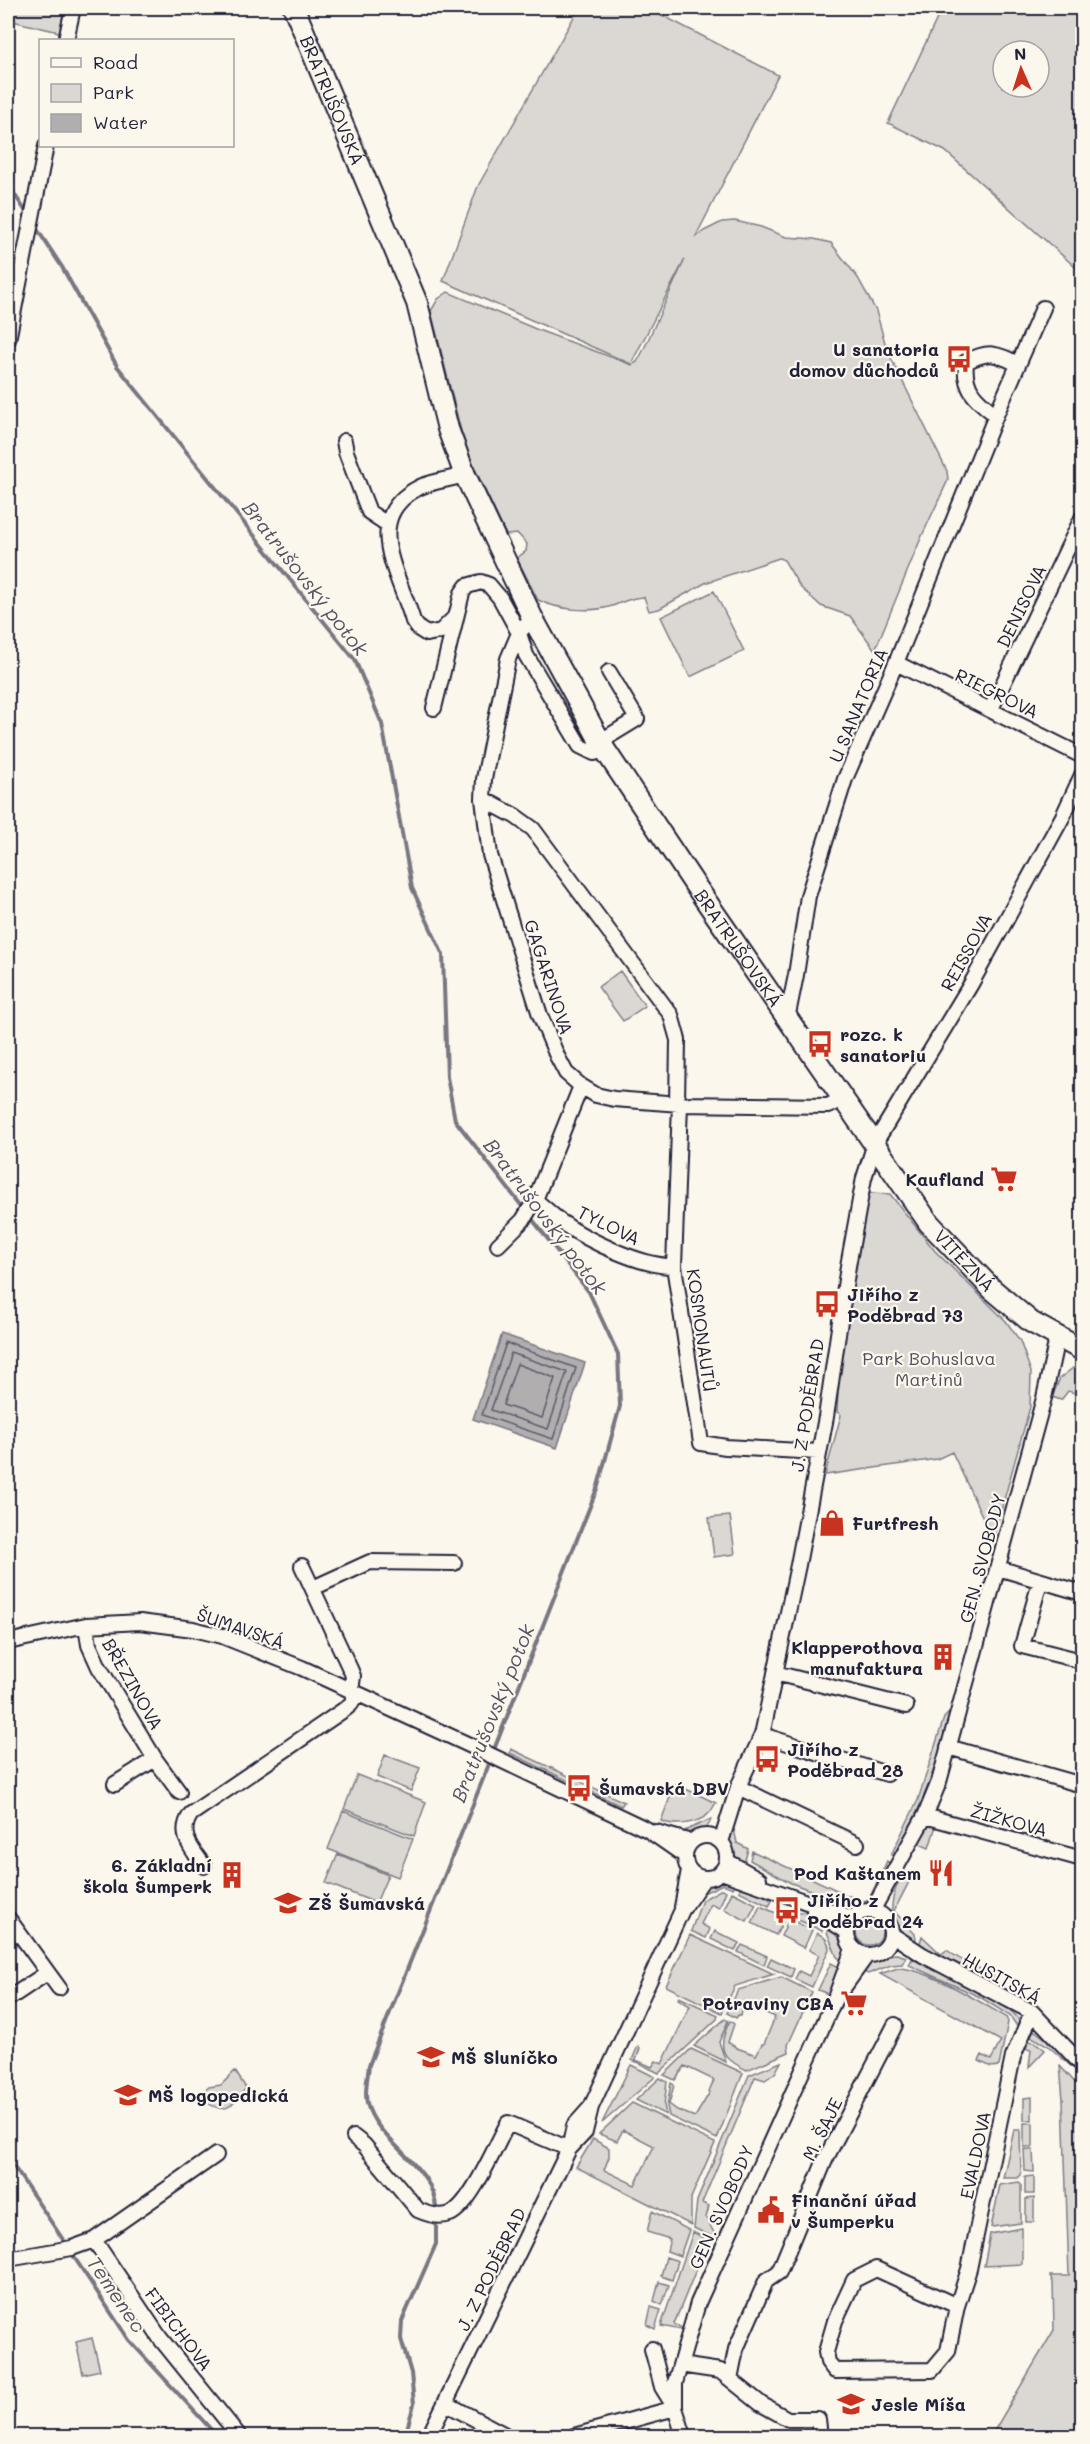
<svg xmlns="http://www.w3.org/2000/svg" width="1090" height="2444" viewBox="0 0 1090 2444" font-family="Mali,sans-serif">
<rect width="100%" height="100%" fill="#fbf7ec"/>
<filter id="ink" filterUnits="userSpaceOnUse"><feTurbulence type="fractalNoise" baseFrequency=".0167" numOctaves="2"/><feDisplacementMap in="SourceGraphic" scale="12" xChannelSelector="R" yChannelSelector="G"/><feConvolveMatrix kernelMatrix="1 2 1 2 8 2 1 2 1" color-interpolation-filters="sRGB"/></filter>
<g filter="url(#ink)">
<path fill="#dbd8d3" stroke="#7e7d87" stroke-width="1.5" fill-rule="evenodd" d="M 8,8 L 65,8 L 59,32 L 8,20 Z
M 579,8 L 648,8 L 778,75 L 695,238 L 704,231 L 722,222 L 735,221 L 761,227 L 786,237 L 814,239 L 831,243 L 858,278 L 876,311 L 887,350 L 947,471 L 948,480 L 921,538 L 875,650 L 850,616 L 821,606 L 800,587 L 784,560 L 779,558 L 705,583 L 659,609 L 649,611 L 644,597 C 632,597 623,602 612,606 C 590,613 559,610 538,600 L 517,558 L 526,551 L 527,544 L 518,534 L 506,535 L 471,460 L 461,431 L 431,311 L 438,299 L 448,292 L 538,330 L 632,365 L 637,362 L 643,351 L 685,259 L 631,364 L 443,281 L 478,186 Z
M 942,8 L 1082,8 L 1082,273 L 945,151 L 888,123 ZM 1003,51 L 1039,51 L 1039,87 L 1003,87 Z
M 714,591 L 744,651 L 690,677 L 661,617 Z
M 620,971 L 645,1006 L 623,1021 L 598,987 Z
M 868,1193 L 890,1194 L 935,1251 L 1006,1321 L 1020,1341 L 1031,1372 L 1030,1407 L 993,1539 L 952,1452 L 937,1459 L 825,1475 L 841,1415 L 837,1412 L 839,1375 Z
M 1073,1368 L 1082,1368 L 1082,1395 L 1068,1391 L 1061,1400 L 1052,1397 L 1060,1378 Z
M 730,1516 L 735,1554 L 714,1557 L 709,1518 Z
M 953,1709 C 937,1763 922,1809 894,1857 L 891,1855 L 918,1800 L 944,1718 Z
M 511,1749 L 624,1802 L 621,1806 L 510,1753 Z
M 385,1755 L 420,1768 L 411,1791 L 377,1777 Z
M 357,1775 L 426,1802 L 414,1836 L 344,1809 Z
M 675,1784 L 716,1803 C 714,1805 713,1808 711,1811 C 701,1824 675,1827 661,1821 Z
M 343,1811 L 413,1839 L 398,1877 L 328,1849 Z
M 711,1819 C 709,1831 692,1836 680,1833 Z
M 934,1825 L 936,1826 L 929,1848 L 917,1843 L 927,1826 Z
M 730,1827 L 734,1829 L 737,1843 L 748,1849 L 744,1864 C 730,1854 727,1843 730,1827 Z
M 752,1851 L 839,1891 L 834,1899 L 791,1883 L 750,1860 Z
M 338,1854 L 388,1875 L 376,1903 L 326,1883 Z
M 887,1861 L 891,1864 L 869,1906 L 850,1912 L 838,1908 L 844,1896 L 850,1896 L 864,1901 L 869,1899 Z
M 904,1870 L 911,1878 L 894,1911 L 915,1934 L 916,1939 L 912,1942 C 884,1923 889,1899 904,1870 Z
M 725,1879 L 736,1882 L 733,1888 L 723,1884 L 699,1895 L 705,1885 Z
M 742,1885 L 753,1888 L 772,1901 L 769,1906 L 739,1891 Z
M 722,1889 L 726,1891 L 719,1908 L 711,1904 L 701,1924 L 710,1929 L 706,1938 L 691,1931 L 702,1900 Z
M 732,1892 L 756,1904 L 747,1921 L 724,1909 Z
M 760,1906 L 778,1914 L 776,1919 L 783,1922 L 776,1935 L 752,1923 Z
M 792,1911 L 809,1913 L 825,1922 L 822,1931 L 790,1916 Z
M 789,1919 L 812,1930 L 804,1948 L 781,1936 Z
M856 1932a13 13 0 1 1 26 0a13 13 0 1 1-26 0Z
M 831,1926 C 845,1932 848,1948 844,1962 L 837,1957 L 827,1932 Z
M 715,1931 L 739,1943 L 735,1951 L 711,1939 Z
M 817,1933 C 824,1936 829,1941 829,1949 L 812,1987 L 795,1979 L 799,1971 L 809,1976 L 819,1955 L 809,1950 Z
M 690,1935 L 774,1974 L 735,1986 L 722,2013 L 666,1986 Z
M 922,1936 L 941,1954 L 947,1950 C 962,1963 977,1965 994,1977 L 994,1980 L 919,1946 Z
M 742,1945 L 767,1956 L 764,1965 L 738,1952 Z
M 897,1954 L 906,1957 L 902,1964 L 891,1965 L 868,1974 L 861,1971 C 870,1958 882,1955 897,1954 Z
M 771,1958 L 794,1969 L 791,1977 L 767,1966 Z
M 912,1959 C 936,1970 1001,1998 1016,2016 C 1020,2020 1020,2024 1019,2029 L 1010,2016 L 980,1997 L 909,1965 Z
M 831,1963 L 841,1968 L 828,1994 L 818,1990 Z
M 898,1968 C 926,1968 980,2002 1006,2017 L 1008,2022 L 999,2066 L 991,2067 L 979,2061 L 982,2055 L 991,2060 L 1001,2041 L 880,1974 Z
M 781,1977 L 812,1992 L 788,2045 L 789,2052 L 747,2070 C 720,2058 717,2046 730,2021 L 734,2024 L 728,2042 L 737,2048 L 756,2055 L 762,2044 L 764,2044 L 775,2017 L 746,2004 L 740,2016 L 738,2015 L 736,2018 L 727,2013 L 738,1990 Z
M 679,1997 L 718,2015 L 717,2019 L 659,2073 L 632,2060 L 638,2046 L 640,2048 L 636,2060 L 652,2067 L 656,2061 L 662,2064 L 690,2006 L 678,1999 Z
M 725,2019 L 728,2021 L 719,2042 L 726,2062 L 694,2046 Z
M 1034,2030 L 1057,2048 L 1073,2068 L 1047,2045 L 1030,2036 Z
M 1026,2041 L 1035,2042 L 1045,2050 L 1029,2067 L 1031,2050 L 1023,2048 Z
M 691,2049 L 743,2073 L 717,2139 L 669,2116 L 667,2106 L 671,2083 L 674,2085 L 669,2104 L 677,2110 L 695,2117 L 710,2092 L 709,2091 L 714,2080 L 685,2066 L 675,2080 L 664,2075 Z
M 781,2062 L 775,2073 L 765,2080 L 755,2077 L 702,2203 L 709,2206 L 706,2218 L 718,2240 L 694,2228 L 697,2201 L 749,2075 Z
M 631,2065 L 655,2077 L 602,2123 Z
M 1060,2066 L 1082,2090 L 1082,2436 L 991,2436 L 1054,2330 L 1053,2282 L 1050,2276 L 1069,2276 L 1063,2099 Z
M 235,2071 L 246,2088 C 233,2105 226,2117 205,2101 L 203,2092 L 209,2087 L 221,2085 Z
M 660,2078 L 667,2082 L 664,2105 L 666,2115 L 636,2100 Z
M 1032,2097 L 1032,2120 L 1024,2120 L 1024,2098 Z
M 632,2103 L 715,2143 L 691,2198 L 691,2225 L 576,2167 L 593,2139 L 609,2148 L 609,2157 L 604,2170 L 635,2185 L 654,2146 L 623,2130 L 617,2141 L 599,2134 Z
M 1024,2123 L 1033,2123 L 1033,2147 L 1024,2147 Z
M 1014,2130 L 1020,2130 L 1021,2175 L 1018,2178 L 1003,2178 Z
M 1024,2149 L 1033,2150 L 1034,2172 L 1025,2171 Z
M 1034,2176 L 1034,2194 L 1025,2194 L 1025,2177 Z
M 1019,2182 L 1021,2185 L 1021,2223 L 991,2227 L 1000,2185 Z
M 1034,2198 L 1034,2222 L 1026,2222 L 1026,2199 Z
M 652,2211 L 689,2230 L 680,2256 L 667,2251 L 670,2239 L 647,2232 Z
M 1022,2228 L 1022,2264 L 984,2266 L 990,2234 Z
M 693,2232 L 708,2240 L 674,2324 L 682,2328 L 681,2330 L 661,2326 Z
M 666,2257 L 678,2261 L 672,2280 L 661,2276 Z
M 659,2282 L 669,2285 L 662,2305 L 654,2301 Z
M 651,2307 L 661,2310 L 655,2329 L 647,2325 Z
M 92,2338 L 100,2370 L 83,2374 L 76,2342 Z"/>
<path fill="#b1aeb0" stroke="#787681" stroke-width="1.5" d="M 502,1334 L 585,1363 L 557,1448 L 473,1419 Z"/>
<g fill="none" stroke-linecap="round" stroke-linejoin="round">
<path stroke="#5b5a6a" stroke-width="1.5" d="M 506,1343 L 576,1368 L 553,1439 L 482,1415 Z
M 511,1353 L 567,1372 L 548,1429 L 491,1410 Z
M 517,1364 L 555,1378 L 542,1418 L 503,1405 Z"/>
<path stroke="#787681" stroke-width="4" d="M 8,173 L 13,192 L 28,215
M 35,226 L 62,267 L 117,366 L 355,660 L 382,724 L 412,888 L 443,955 L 447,1077 L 455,1120 L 524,1209
M 493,1752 L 598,1486 L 620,1406 L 618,1354 L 589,1292 L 529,1215
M 8,2158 L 66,2244
M 436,2211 C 437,2166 377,2144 367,2103 C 364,2092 368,2076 369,2065 L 491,1759
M 70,2251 L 129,2340 L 217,2436
M 405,2436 L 414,2404 L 411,2373 L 401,2339 L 402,2321 L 436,2244 L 436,2219"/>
<defs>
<path id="minor" d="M 66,40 L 73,8
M 8,340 L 46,146
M 996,415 C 976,400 963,389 966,362 C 989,350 995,353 1018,364
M 344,441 L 346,452 L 369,512 L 387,524
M 455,617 L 441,631 L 427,634 L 419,629 L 413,621 C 400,575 359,517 420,487 C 433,481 451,479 465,475
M 532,617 L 519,633 L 508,659 L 484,779 L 483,799 L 490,855 L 540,1015 L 557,1056 L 566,1073 L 581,1086 L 596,1095 L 614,1099 L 680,1104 L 828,1106 L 842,1099
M 896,663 L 1082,756
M 434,708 L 462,593 L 467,586 L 481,582 L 489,585 L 500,598 L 519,633 L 526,655 L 580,746 L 594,753 L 605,750
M 991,709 L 1082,518
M 601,741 L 637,719 L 609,672
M 483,799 L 515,816 L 533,829 L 671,1015 L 678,1040 L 677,1103
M 787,1019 L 796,975 L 808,896 L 845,779 L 896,663 L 996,415 L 1043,308
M 581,1086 L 535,1200 C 544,1207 552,1215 561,1222 C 587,1240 642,1267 674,1266
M 680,1104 L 674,1266 L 701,1443 L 726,1447 L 818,1452
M 498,1245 L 523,1220 L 535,1200
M 302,1566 L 351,1671 L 353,1676 L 351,1692
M 998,1568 L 1082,1593
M 1040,1582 L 1022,1646 L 1082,1661
M 313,1588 L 370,1562 L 454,1563
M 86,1625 L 89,1645 L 99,1667 L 155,1759 L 179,1792
M 8,1642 L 86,1625 L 140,1622 L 193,1629 L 222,1636 L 302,1668 L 467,1744 L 648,1830 L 684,1855
M 775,1673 L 906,1706
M 762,1735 L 887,1774
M 948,1747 L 1082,1785
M 115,1784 L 155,1759
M 738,1787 L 857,1844
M 925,1816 L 1082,1859
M 656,1832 L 691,1842
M685 1857a21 21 0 1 1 42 0a21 21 0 1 1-42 0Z
M 721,1842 L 738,1787 L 762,1735 L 798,1565 L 826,1417 L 848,1266 L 864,1178 L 875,1143 L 971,984 L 1063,816 L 1082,775
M 727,1861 L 759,1879
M 204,1866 C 192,1849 177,1834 191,1814 L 345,1709 L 351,1704 L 356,1695
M 721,1872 L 852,1918
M 682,1907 L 689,1870
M847 1933a22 22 0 1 1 44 0a22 22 0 1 1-44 0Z
M 814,1911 L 846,1931
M 872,1911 L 925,1816 L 939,1782 L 1044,1398 L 1057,1338
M 8,1918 L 59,1988
M 891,1934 L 923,1955 L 1032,2012 L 1082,2065
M 844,1987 L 867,1955
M 8,1999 L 47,1973
M 354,2137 L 364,2145 L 418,2210 C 427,2214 440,2218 450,2214 C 471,2205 496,2145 508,2123 L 569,2149
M 570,2148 L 585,2132 L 591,2107 L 682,1910 L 704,1878
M 94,2240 L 216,2155
M 8,2259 L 72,2248 L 94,2240 L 160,2338 L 239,2436
M 957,2306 L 876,2269 L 854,2280 L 835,2321 L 826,2352 L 828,2362 L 835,2371 L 932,2370 L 948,2351 L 957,2306 L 969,2269 L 1013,2057 L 1032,2012
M 652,2349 L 662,2387 L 675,2408
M 680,2365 L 720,2371 L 761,2404 L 788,2419 L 818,2419 L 820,2436
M 730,2379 L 736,2349 L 766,2281 L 779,2272 L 825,2160 L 895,2025
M 445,2403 L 507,2436
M 429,2436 L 569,2149 L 574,2126 L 591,2107
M 574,2436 L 675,2408
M 684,2436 L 675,2408 L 675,2383 L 698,2303 L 834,2001 L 853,1949"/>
<g id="secondary">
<path id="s1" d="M 294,8 L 417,303 L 448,429 L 465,475 L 532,617 L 605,750 L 695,885 L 929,1223 L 992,1289 L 1031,1322 L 1082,1350"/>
</g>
</defs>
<use href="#minor" stroke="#22223b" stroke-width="18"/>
<use href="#secondary" stroke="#22223b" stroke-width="24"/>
<use href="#minor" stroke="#fbf7ec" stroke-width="14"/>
<use href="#secondary" stroke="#fbf7ec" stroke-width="20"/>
</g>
</g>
<defs>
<symbol id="bus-bare" viewBox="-9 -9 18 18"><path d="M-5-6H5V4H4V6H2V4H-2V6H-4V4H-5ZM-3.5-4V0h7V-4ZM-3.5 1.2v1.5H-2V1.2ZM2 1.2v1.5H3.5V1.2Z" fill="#c8321e" stroke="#fbf7ec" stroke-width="2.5" paint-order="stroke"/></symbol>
<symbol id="supermarket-bare" viewBox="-9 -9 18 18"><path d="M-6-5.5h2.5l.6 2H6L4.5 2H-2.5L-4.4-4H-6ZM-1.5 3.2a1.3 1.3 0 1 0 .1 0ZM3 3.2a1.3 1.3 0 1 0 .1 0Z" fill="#c8321e" stroke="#fbf7ec" stroke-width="2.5" paint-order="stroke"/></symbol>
<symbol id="shop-bare" viewBox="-9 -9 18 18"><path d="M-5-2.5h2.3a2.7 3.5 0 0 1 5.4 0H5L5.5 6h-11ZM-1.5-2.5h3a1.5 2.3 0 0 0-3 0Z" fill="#c8321e" stroke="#fbf7ec" stroke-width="2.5" paint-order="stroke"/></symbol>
<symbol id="building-bare" viewBox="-9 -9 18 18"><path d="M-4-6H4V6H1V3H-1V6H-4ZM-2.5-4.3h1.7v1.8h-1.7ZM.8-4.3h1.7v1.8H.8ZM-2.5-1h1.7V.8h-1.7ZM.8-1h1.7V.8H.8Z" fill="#c8321e" stroke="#fbf7ec" stroke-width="2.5" paint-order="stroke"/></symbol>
<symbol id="restaurant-bare" viewBox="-9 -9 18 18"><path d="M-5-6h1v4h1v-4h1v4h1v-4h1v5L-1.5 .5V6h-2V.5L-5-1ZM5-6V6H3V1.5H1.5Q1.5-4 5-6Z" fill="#c8321e" stroke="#fbf7ec" stroke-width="2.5" paint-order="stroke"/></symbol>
<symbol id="school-bare" viewBox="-9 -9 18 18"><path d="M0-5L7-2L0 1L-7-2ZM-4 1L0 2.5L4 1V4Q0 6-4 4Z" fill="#c8321e" stroke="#fbf7ec" stroke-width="2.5" paint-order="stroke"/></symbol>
<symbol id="civic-bare" viewBox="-9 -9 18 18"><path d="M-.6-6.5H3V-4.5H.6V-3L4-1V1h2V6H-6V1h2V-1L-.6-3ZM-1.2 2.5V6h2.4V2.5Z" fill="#c8321e" stroke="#fbf7ec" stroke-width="2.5" paint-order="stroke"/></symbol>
</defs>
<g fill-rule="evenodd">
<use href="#bus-bare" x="940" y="340" width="38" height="38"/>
<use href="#bus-bare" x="801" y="1025" width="38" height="38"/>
<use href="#supermarket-bare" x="985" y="1160" width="38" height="38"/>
<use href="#bus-bare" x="808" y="1285" width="38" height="38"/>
<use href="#shop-bare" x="813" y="1504" width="38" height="38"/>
<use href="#building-bare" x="924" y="1638" width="38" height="38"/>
<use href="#bus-bare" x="748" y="1740" width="38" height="38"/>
<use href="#bus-bare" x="560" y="1769" width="38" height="38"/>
<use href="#restaurant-bare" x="922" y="1854" width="38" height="38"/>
<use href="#building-bare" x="213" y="1856" width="38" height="38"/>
<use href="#school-bare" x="269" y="1884" width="38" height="38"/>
<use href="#bus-bare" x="768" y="1891" width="38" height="38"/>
<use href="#supermarket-bare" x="835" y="1984" width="38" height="38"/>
<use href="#school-bare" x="412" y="2038" width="38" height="38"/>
<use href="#school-bare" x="109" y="2076" width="38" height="38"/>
<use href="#civic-bare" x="752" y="2191" width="38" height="38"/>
<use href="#school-bare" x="832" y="2385" width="38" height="38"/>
</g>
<g text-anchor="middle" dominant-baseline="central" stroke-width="4.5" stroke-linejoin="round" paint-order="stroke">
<g font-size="18" fill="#22223b" stroke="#fbf7ec">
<text stroke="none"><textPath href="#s1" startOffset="100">BRATRUŠOVSKÁ</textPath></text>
<text transform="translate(1021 606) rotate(-64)">DENISOVA</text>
<text transform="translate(997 693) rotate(26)">RIEGROVA</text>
<text transform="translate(858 705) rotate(-67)">U SANATORIA</text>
<text stroke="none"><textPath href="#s1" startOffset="1046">BRATRUŠOVSKÁ</textPath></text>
<text transform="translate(966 952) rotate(-61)">REISSOVA</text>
<text transform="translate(549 977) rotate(72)">GAGARINOVA</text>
<text transform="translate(609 1225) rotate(26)">TYLOVA</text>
<text stroke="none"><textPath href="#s1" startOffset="1432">VÍTĚZNÁ</textPath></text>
<text transform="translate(702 1330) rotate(82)">KOSMONAUTŮ</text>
<text transform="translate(807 1405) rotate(-81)">J. Z PODĚBRAD</text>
<text transform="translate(982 1558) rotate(-75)">GEN. SVOBODY</text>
<text transform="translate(241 1628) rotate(19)">ŠUMAVSKÁ</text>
<text transform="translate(133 1684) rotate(60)">BŘEZINOVA</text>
<text transform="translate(1009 1820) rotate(15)">ŽIŽKOVA</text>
<text transform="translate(1002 1978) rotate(29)">HUSITSKÁ</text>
<text transform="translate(822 2129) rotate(-64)">M. ŠAJE</text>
<text transform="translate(975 2155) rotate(-78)">EVALDOVA</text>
<text transform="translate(721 2207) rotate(-66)">GEN. SVOBODY</text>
<text transform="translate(491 2269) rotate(-64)">J. Z PODĚBRAD</text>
<text transform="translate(179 2329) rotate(53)">FIBICHOVA</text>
</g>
<g font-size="18" font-weight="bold" fill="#22223b" stroke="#fbf7ec" text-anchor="start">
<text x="939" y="349" text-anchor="end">U sanatoria<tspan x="939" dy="21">domov důchodců</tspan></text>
<text x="840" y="1034">rozc. k<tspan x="840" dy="21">sanatoriu</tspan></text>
<text x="984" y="1179" text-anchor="end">Kaufland</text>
<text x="847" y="1294">Jiřího z<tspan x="847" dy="21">Poděbrad 73</tspan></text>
<text x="852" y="1523">Furtfresh</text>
<text x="923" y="1647" text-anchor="end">Klapperothova<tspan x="923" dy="21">manufaktura</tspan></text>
<text x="787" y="1749">Jiřího z<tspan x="787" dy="21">Poděbrad 28</tspan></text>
<text x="599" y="1788">Šumavská DBV</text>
<text x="212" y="1865" text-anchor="end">6. Základní<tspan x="212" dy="21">škola Šumperk</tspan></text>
<text x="921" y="1873" text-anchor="end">Pod Kaštanem</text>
<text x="807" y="1900">Jiřího z<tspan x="807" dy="21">Poděbrad 24</tspan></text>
<text x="308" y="1903">ZŠ Šumavská</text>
<text x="834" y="2003" text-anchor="end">Potraviny CBA</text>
<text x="451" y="2057">MŠ Sluníčko</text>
<text x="148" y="2095">MŠ logopedická</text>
<text x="791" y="2200">Finanční úřad<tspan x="791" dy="21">v Šumperku</tspan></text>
<text x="871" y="2404">Jesle Míša</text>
</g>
<g font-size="18" fill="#505061" stroke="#fbf7ec">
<text x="929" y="1358">Park Bohuslava<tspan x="929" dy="21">Martinů</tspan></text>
</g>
<g font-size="20" font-style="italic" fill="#545364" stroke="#fbf7ec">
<text transform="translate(306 578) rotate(52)">Bratrušovský potok</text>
<text transform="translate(546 1216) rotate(53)">Bratrušovský potok</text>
<text transform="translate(492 1713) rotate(-68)">Bratrušovský potok</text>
<text transform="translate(117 2294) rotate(56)">Temenec</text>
</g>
</g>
<rect width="1090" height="2444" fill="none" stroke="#fbf7ec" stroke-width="30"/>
<rect x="15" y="15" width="1060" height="2414" fill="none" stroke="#22223b" stroke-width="2" filter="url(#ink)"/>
<rect x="39" y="39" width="195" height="108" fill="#fbf7ec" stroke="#a4a2a5" stroke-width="1.5"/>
<rect x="51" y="58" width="30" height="9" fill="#fbf7ec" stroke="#a4a2a5" stroke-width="1.5"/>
<text x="93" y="69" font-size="18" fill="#22223b">Road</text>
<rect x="51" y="84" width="30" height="18" fill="#dbd8d3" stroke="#a4a2a5" stroke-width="1.5"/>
<text x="93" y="99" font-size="18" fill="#22223b">Park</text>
<rect x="51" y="114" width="30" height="18" fill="#b1aeb0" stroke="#a4a2a5" stroke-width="1.5"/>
<text x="93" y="129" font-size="18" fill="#22223b">Water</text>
<g transform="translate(1021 69) rotate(357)"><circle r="28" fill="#fbf7ec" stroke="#a4a2a5" stroke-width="1.5"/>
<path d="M0-4.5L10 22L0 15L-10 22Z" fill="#c8321e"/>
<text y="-9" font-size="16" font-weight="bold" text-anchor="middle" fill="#22223b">N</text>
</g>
</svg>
